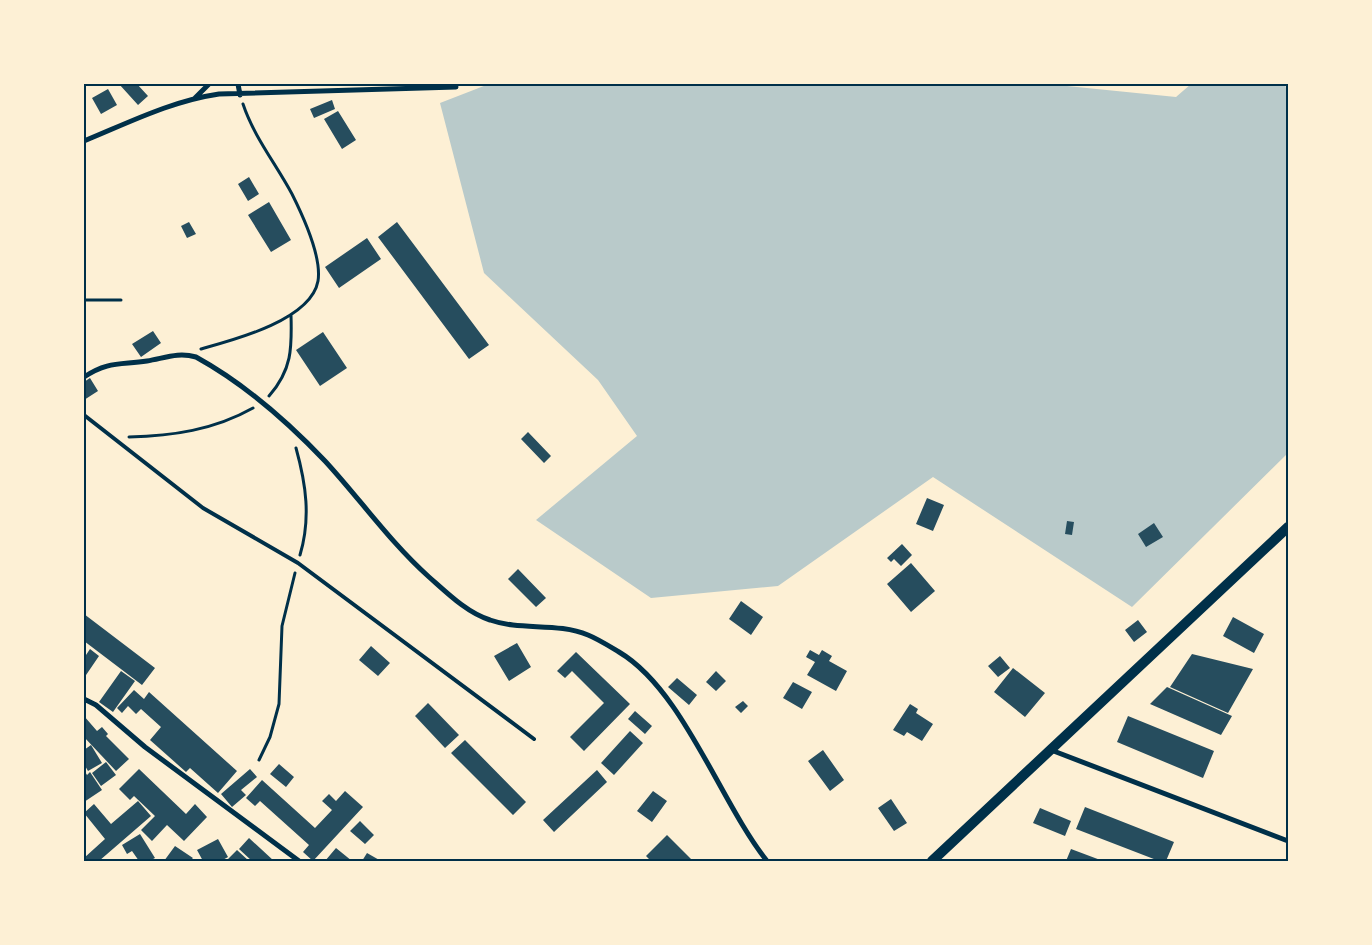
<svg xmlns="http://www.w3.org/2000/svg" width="1372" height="945" viewBox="0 0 1372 945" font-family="'Noto Sans',sans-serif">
<rect width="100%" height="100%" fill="#fdf0d5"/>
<path fill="#b9caca" d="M 489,84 L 1067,84 L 1067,86 L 1176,97 L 1191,84 L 1285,84 L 1288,97 L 1288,453 L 1132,607 L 933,477 L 778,586 L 651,598 L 536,520 L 637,436 L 598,380 L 484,273 L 440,103 Z"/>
<path fill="#264d5e" d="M 119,84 L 137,84 L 148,96 L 138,105 Z
M 108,89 L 117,105 L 101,114 L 92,98 Z
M 332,100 L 335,109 L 314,118 L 310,109 Z
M 338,111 L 356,140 L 342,149 L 324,119 Z
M 249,177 L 259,194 L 248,201 L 238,184 Z
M 269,202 L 291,240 L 271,252 L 248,215 Z
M 189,222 L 196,234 L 187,238 L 181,226 Z
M 397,222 L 489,345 L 469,359 L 378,237 Z
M 367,238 L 381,259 L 339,288 L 325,267 Z
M 153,331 L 161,343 L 141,357 L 132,344 Z
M 323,332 L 347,368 L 320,386 L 296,350 Z
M 90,378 L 98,391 L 84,400 L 84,382 Z
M 528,432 L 551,456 L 544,463 L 521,439 Z
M 927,498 L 944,505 L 933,531 L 916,524 Z
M 1067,521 L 1074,522 L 1072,535 L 1065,534 Z
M 1154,523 L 1163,537 L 1146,547 L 1138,534 Z
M 902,544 L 912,555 L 901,566 L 894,559 L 891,562 L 887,558 Z
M 911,563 L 935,591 L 911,612 L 887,584 Z
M 518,569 L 546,598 L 536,607 L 508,579 Z
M 741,601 L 763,617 L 751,635 L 729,619 Z
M 84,614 L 155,668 L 142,685 L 84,641 Z
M 1233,617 L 1264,634 L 1254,653 L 1223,636 Z
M 1138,620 L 1147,632 L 1134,642 L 1125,630 Z
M 517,643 L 531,667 L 509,681 L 494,656 Z
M 371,646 L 390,663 L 378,676 L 359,660 Z
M 90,649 L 99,656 L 84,678 L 84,658 Z
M 810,650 L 819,655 L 822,650 L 832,656 L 829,661 L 847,671 L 836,691 L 807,675 L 815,662 L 806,657 Z
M 576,652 L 630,704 L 584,751 L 570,737 L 604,703 L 572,671 L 565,678 L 557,671 Z
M 1192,654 L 1253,669 L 1228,713 L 1170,687 Z
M 1000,656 L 1010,668 L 998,677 L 988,666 Z
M 1013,668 L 1045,693 L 1025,717 L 994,692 Z
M 121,671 L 135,681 L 113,712 L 99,702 Z
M 716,671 L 726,681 L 716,691 L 706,682 Z
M 677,678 L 697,695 L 689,705 L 668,687 Z
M 793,682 L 812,692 L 802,709 L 783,698 Z
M 1167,687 L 1232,716 L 1221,735 L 1150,704 Z
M 134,690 L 144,699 L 149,692 L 237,771 L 218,793 L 190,768 L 186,772 L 150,740 L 161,727 L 141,709 L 136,714 L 128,706 L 122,713 L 117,708 Z
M 743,701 L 748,706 L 741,713 L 735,707 Z
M 428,703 L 459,735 L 445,748 L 415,716 Z
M 910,704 L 918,709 L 916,713 L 933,724 L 922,741 L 907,732 L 904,736 L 893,730 Z
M 635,711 L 652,726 L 645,734 L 628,719 Z
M 84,716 L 97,731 L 102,727 L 108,734 L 106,736 L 129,759 L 116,771 L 84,737 Z
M 1128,716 L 1214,751 L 1203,778 L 1117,742 Z
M 630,731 L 643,743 L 614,775 L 601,763 Z
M 465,740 L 526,802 L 513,815 L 451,753 Z
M 91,745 L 102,763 L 88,771 L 84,764 L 84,750 Z
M 823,750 L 844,780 L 830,791 L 808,761 Z
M 106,762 L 116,775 L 101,786 L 92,773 Z
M 279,764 L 294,777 L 286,787 L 270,774 Z
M 139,769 L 186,814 L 195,804 L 207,817 L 184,841 L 167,825 L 152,841 L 141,830 L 155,816 L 134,796 L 130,800 L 119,789 Z
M 250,769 L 257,777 L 241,790 L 246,795 L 232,807 L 221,794 Z
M 84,770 L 87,775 L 90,772 L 102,790 L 84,802 Z
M 597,770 L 607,782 L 554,832 L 543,820 Z
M 262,780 L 315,828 L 332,810 L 322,801 L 329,794 L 336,801 L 345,791 L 363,807 L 313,861 L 303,852 L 309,845 L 260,801 L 255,806 L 246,798 Z
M 653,791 L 667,801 L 652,822 L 637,811 Z
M 891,799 L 907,823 L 894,831 L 878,808 Z
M 138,801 L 151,816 L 99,861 L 85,861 L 84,858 L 105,839 L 84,813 L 94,804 L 111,824 Z
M 1085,807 L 1174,842 L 1166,861 L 1159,861 L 1076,829 Z
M 1040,808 L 1071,821 L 1065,836 L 1033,823 Z
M 360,821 L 374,835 L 365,844 L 350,831 Z
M 140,834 L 155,858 L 149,861 L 139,861 L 132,851 L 127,854 L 122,845 Z
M 667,835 L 693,861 L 651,861 L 646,856 Z
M 249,838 L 274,861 L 252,861 L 239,849 Z
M 218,839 L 228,857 L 221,861 L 203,861 L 197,850 Z
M 175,846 L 193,858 L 190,861 L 164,861 Z
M 336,848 L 352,861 L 325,861 Z
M 1071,849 L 1103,861 L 1066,861 Z
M 237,850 L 249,861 L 226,861 Z
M 367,853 L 381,861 L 362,861 Z"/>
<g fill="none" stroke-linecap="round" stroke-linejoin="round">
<path stroke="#003049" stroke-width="3" d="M 84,300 L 121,300
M 201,349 C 234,340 311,320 318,281 C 322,256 303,216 292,194 C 276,164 254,137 243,104
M 269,396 C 292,370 292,348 291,315
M 129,437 C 172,436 214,430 253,408
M 296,448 C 306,484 311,518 300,555
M 259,760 L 270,737 L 279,704 L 282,626 L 295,573"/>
<path stroke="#003049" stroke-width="4" d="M 84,415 L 203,508 L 298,563 L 534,739"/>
<path stroke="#003049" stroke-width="5" d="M 238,84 L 240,95
M 195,98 L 209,84
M 84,141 C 128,123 171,101 219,94 L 456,87
M 84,377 C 108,361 120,365 147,361 C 165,358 178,352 196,357 C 245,384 287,421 325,461 C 360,499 390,542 429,577 C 446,592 467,613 490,620 C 521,631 557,622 588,635 C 598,639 609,646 619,652 C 683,690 720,802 767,861
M 84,699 L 96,705 L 145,747 L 299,861
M 1051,750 L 1288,841"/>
<path stroke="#003049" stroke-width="10" d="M 932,861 L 1288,527"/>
</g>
<rect width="1372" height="945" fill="none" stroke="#fdf0d5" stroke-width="170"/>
<rect x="85" y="85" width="1202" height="775" fill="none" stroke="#003049" stroke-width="2"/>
</svg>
